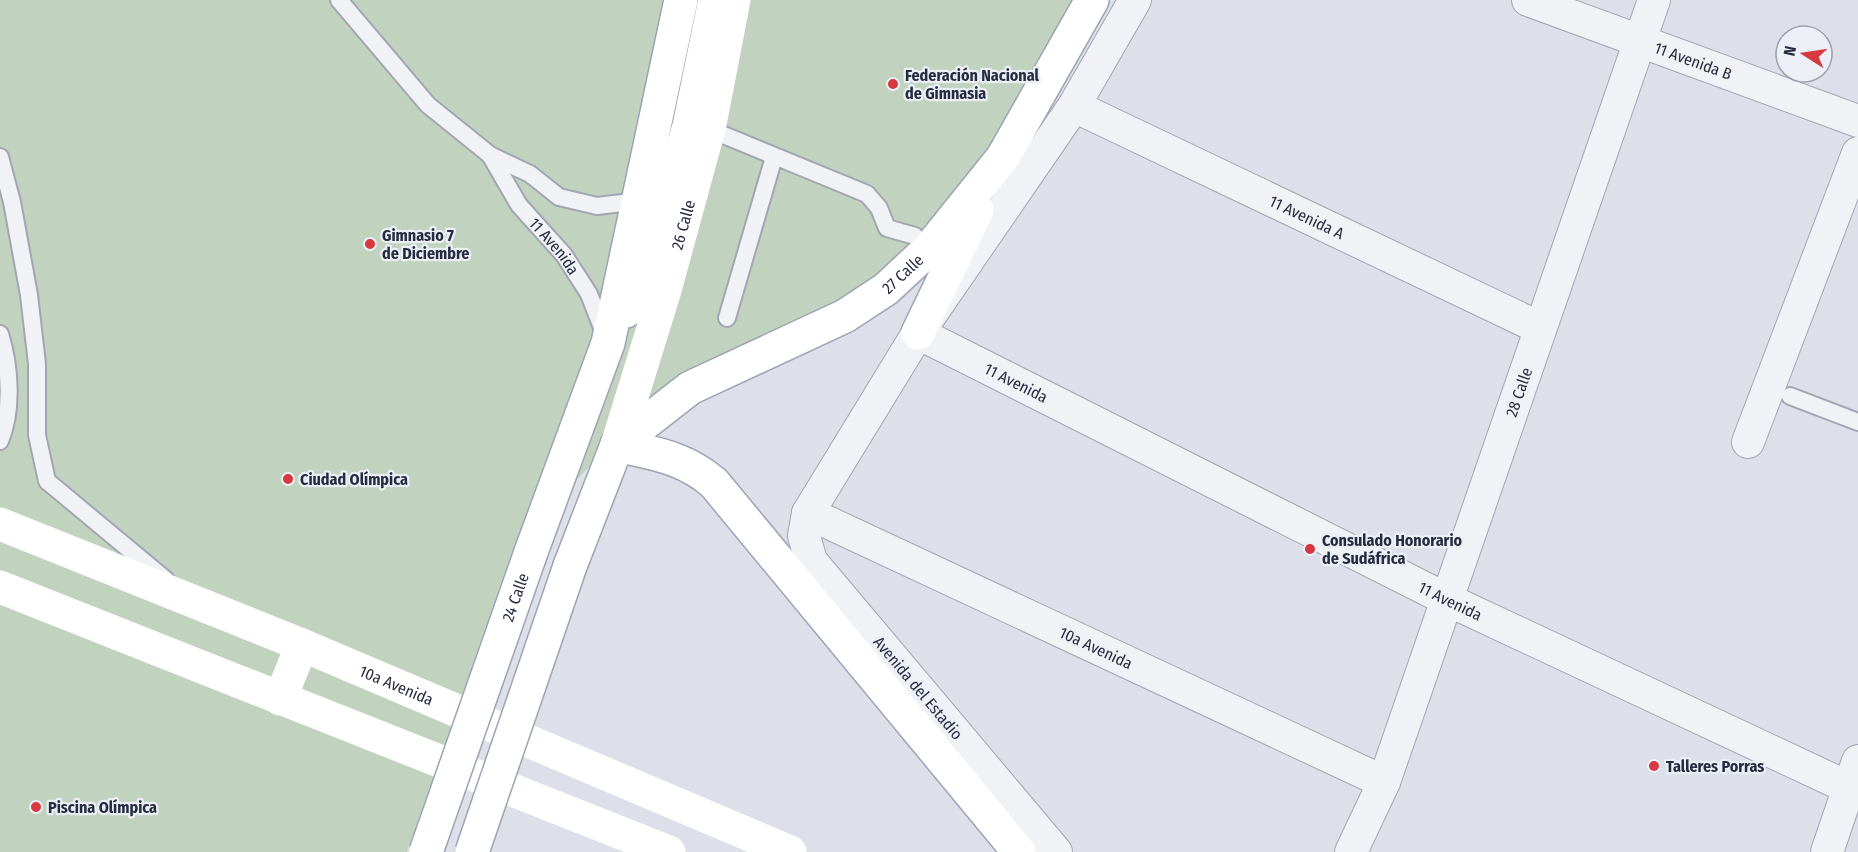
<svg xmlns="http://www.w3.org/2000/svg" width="1858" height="852" viewBox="0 0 1858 852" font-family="'Fira Sans Condensed',sans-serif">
<rect width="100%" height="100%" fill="#dde0e8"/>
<path fill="#c1d3be" d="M 0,0 L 1076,0 L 999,139 L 943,212 L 890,270 L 810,321 L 640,413 L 514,546 L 407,852 L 0,852 Z"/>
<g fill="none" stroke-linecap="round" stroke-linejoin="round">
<defs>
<g id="lane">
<path d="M 339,0 L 428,105 L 490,155 L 530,174 L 559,197 L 597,206 L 639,201"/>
<path d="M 709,129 L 867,194 L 879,208 L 887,228 L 915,236"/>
<path id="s1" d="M 490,155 L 519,205 L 564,255 L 589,294 L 605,335"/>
<path d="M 0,157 L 12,202 L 29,295 L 37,364 L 37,435 L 47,481 L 166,580"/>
<path d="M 727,318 L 774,157"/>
<path d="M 0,334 C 10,366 13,410 0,441"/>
<path d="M 1790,396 L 1858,422"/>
</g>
<g id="street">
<path id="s2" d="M 1528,0 L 1858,121"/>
<path id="s3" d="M 1074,106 L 1540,328"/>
<path id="s4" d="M 918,333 L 1446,599 L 1858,792"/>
<path d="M 1748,442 L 1858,153"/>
<path id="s5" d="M 808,513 L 1384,782"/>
<path d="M 1056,852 L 811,561 L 804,536 L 808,513 L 918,333 L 1074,106 L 1135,0"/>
<path id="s6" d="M 1351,852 L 1384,782 L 1654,0"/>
<path d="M 1827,852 L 1858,761"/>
</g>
<g id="primary">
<path d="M 626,311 L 648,270 L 689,126 L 715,0"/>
<path d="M 918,333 L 977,210"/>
<path d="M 617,445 C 655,454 684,457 714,483 L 1019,852"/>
<path d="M 531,552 L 608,343 L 681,0"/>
<path id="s9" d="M 570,566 L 617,445 L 690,388 L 845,316 L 886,289 L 929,249 L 1003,157 L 1092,0"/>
</g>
</defs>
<use href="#lane" stroke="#a2a6b2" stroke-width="20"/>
<use href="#street" stroke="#a2a6b2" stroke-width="34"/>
<use href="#primary" stroke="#9ca3b5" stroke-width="36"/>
<use href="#lane" stroke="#f0f2f6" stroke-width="16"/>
<use href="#street" stroke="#f0f2f6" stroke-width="32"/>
<g stroke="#fff" stroke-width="33">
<path id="s7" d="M 617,445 L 665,290 L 709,129 L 734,0"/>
<path id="s8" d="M 0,524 L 302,645 L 790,852"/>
<path d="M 0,587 L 669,852"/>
<path d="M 280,699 L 302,645"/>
</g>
<use href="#primary" stroke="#fff" stroke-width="33"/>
<defs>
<g id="primary-bridge">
<path id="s10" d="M 426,852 L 531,552"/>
<path d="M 472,852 L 570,566"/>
</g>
</defs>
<use href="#primary-bridge" stroke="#9ca3b5" stroke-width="36" stroke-linecap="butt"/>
<use href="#primary-bridge" stroke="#fff" stroke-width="33"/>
</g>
<g fill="#d6393f" stroke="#edeff6" stroke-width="2">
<circle cx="893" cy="84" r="6"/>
<circle cx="370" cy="244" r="6"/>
<circle cx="288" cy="479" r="6"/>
<circle cx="1310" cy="549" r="6"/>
<circle cx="1654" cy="766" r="6"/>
<circle cx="36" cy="807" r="6"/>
</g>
<g text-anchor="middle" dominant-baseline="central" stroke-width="4.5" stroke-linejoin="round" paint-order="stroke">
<g font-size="16" fill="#262c40" stroke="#edeff6">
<text stroke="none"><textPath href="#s2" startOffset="176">11 Avenida B</textPath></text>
<text stroke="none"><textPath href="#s3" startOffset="258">11 Avenida A</textPath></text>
<text stroke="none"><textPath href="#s7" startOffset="230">26 Calle</textPath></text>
<text stroke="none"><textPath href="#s1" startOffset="112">11 Avenida</textPath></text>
<text stroke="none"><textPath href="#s9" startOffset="465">27 Calle</textPath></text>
<text stroke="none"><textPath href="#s4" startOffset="110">11 Avenida</textPath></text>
<text stroke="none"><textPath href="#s6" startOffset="490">28 Calle</textPath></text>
<text stroke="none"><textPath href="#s10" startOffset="270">24 Calle</textPath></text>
<text stroke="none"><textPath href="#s4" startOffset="596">11 Avenida</textPath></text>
<text stroke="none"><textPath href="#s5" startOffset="318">10a Avenida</textPath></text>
<text stroke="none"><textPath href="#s8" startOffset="428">10a Avenida</textPath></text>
<text transform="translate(918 688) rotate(50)">Avenida del Estadio</text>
</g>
<g font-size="16" font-weight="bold" fill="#262c40" stroke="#edeff6" text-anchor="start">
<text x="905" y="75">Federación Nacional<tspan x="905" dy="18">de Gimnasia</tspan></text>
<text x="382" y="235">Gimnasio 7<tspan x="382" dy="18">de Diciembre</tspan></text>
<text x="300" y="479">Ciudad Olímpica</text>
<text x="1322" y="540">Consulado Honorario<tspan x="1322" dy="18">de Sudáfrica</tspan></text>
<text x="1666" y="766">Talleres Porras</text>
<text x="48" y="807">Piscina Olímpica</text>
</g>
</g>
<g transform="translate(1804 54) rotate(282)"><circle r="28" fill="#edeff6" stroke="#9da1ad" stroke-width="1.5"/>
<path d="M0-4.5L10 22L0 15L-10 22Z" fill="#d6393f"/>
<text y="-9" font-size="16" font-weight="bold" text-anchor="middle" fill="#262c40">N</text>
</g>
</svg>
